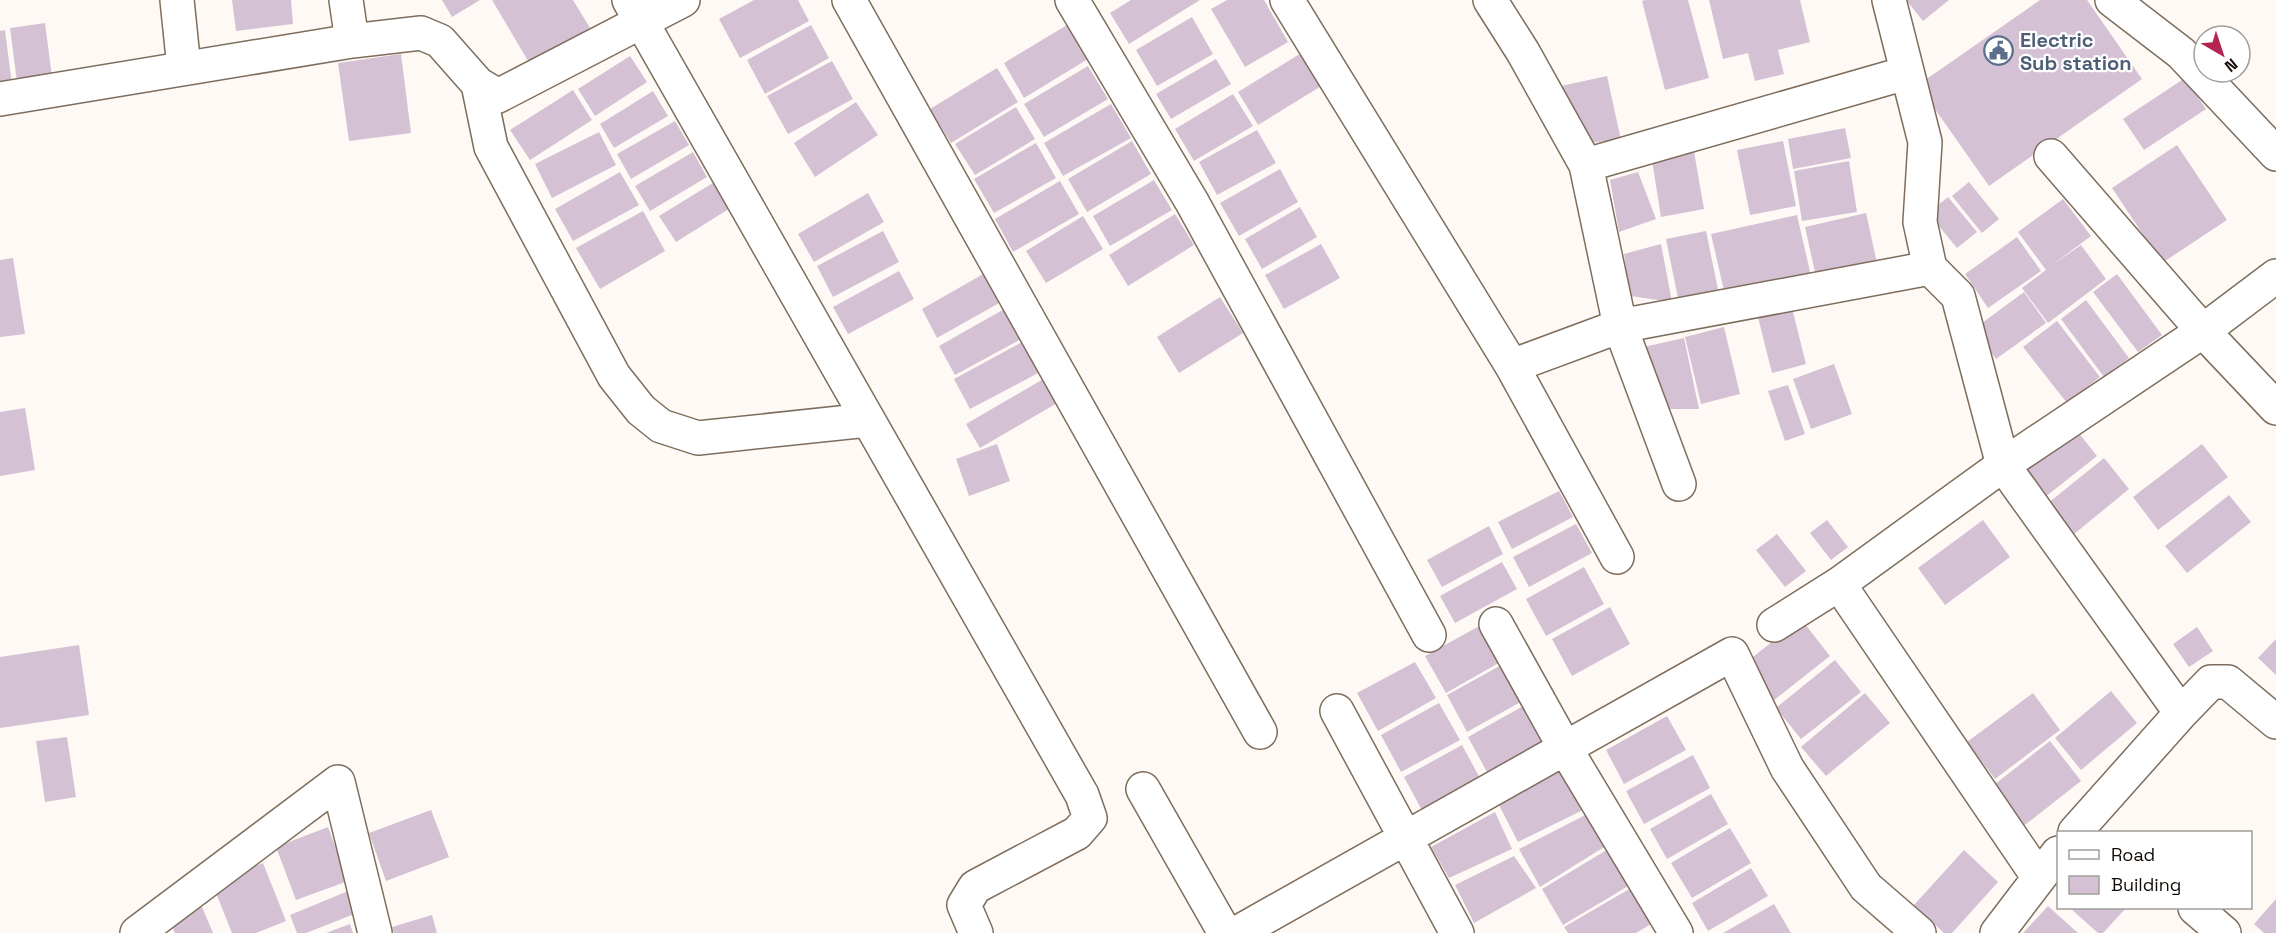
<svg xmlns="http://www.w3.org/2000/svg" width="2276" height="933" viewBox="0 0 2276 933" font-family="'Space Grotesk',sans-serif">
<rect width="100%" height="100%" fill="#fef9f5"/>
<path fill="#d5c1d4" d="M 232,0 L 291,0 L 293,24 L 236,31 Z
M 442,0 L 480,0 L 452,17 Z
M 492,0 L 573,0 L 590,28 L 530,64 Z
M 754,0 L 798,0 L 809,21 L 740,58 L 719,19 Z
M 1131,0 L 1200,0 L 1129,44 L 1110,13 Z
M 1227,0 L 1264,0 L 1288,42 L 1245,67 L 1211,9 Z
M 1646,0 L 1688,0 L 1709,78 L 1665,90 L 1642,1 Z
M 1709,0 L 1800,0 L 1810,42 L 1778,50 L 1784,74 L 1755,81 L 1748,53 L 1723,59 Z
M 1906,0 L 1949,0 L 1923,21 Z
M 2040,0 L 2087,0 L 2142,79 L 1989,186 L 1918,85 Z
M 1192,17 L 1213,54 L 1157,86 L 1136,50 Z
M 45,23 L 52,77 L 17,82 L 10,28 Z
M 811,25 L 829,58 L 765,94 L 747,60 Z
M 1067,25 L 1088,59 L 1024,98 L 1004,63 Z
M 5,30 L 12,85 L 0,87 L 0,31 Z
M 1303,52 L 1323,85 L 1258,125 L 1238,92 Z
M 401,54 L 411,133 L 349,141 L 338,63 Z
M 630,56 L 647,82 L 595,116 L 578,89 Z
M 1216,59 L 1231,84 L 1171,119 L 1156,94 Z
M 832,61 L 853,99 L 788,134 L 767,96 Z
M 1088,66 L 1108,99 L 1044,137 L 1024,104 Z
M 997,68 L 1018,102 L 951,143 L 930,109 Z
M 1607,76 L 1621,140 L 1587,143 L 1561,86 Z
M 2185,78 L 2206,109 L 2144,150 L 2123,119 Z
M 573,90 L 592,120 L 530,160 L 510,130 Z
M 653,91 L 668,116 L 614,148 L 600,124 Z
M 1233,94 L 1253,126 L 1194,161 L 1175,129 Z
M 856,102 L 878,135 L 815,177 L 794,143 Z
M 1111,104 L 1131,138 L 1063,176 L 1044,143 Z
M 1016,107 L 1035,139 L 975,175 L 955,144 Z
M 675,121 L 689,145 L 631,179 L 617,154 Z
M 1845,128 L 1851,158 L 1793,169 L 1788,139 Z
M 1257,130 L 1276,163 L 1217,195 L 1199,162 Z
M 599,132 L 616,165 L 552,198 L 535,164 Z
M 1132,141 L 1151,174 L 1087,212 L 1068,179 Z
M 1783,141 L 1796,206 L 1750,215 L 1737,150 Z
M 1036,143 L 1056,178 L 994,213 L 974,179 Z
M 2177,145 L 2227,220 L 2162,263 L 2112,188 Z
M 1693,146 L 1704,209 L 1661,217 L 1651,154 Z
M 693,152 L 707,177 L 650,211 L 635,186 Z
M 1849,161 L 1857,212 L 1802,221 L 1794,171 Z
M 1280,169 L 1298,202 L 1239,236 L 1220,203 Z
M 620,172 L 639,205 L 573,241 L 555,209 Z
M 1638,172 L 1656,219 L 1619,232 L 1610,180 Z
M 1154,180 L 1172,210 L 1110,246 L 1093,216 Z
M 716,181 L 732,207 L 676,242 L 659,216 Z
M 1060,181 L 1079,214 L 1013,252 L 995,219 Z
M 1969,182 L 1999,219 L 1982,233 L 1952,196 Z
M 868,193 L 884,222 L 814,262 L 798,234 Z
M 1948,197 L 1977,232 L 1957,248 L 1928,213 Z
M 2063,199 L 2091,236 L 2051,266 L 2081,245 L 2106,279 L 2048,323 L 2022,288 L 2046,270 L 2018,232 Z
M 1300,207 L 1317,237 L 1262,269 L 1245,239 Z
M 643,211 L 665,251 L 600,289 L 576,248 Z
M 1866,213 L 1877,263 L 1816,277 L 1805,227 Z
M 1175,214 L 1194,245 L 1128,286 L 1109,255 Z
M 1797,215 L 1811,276 L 1725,295 L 1711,234 Z
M 1083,216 L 1103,249 L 1046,283 L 1026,251 Z
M 883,231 L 899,262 L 833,297 L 817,266 Z
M 1706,231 L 1719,294 L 1679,303 L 1666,239 Z
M 2017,237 L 2041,271 L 1988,308 L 1965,274 Z
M 1321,244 L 1340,278 L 1284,309 L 1265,275 Z
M 1661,244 L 1672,302 L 1630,296 L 1624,254 Z
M 13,258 L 25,334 L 0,337 L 0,260 Z
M 899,271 L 914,299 L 848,334 L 833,307 Z
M 985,273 L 1001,302 L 937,338 L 922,309 Z
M 2117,274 L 2162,335 L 2138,352 L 2093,292 Z
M 2024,292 L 2046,323 L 1996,359 L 1974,329 Z
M 1220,297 L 1243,333 L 1179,373 L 1157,337 Z
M 2086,300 L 2129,358 L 2104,377 L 2061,319 Z
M 1006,308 L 1023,338 L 955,375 L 939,346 Z
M 1792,308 L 1806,364 L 1772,373 L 1758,317 Z
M 2057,321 L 2100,377 L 2067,403 L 2023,347 Z
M 1724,327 L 1740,394 L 1701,404 L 1685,337 Z
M 1684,338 L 1699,409 L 1666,409 L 1639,348 Z
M 1024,341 L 1040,372 L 970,409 L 954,379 Z
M 1834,364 L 1852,414 L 1811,429 L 1793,379 Z
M 1045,378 L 1059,402 L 980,448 L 966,424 Z
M 1788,385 L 1805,434 L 1785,441 L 1768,391 Z
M 25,408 L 35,470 L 0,476 L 0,412 Z
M 2074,427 L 2097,456 L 2035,505 L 2012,476 Z
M 997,444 L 1010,481 L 969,496 L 956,459 Z
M 2202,444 L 2228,477 L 2158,530 L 2133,497 Z
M 2104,458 L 2129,489 L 2068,539 L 2042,508 Z
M 1559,491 L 1573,517 L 1512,549 L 1498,522 Z
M 2229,495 L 2251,522 L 2187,573 L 2165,546 Z
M 1827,520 L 1848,547 L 1831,560 L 1810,533 Z
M 1983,520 L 2010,557 L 1945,605 L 1918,568 Z
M 1576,524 L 1592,553 L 1529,587 L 1513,557 Z
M 1489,526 L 1503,554 L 1442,587 L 1427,560 Z
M 1777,534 L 1806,571 L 1785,587 L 1756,550 Z
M 1502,562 L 1517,589 L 1455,623 L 1440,596 Z
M 1584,567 L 1604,604 L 1546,636 L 1526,599 Z
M 1610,607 L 1630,644 L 1572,676 L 1552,639 Z
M 1801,619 L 1830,656 L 1773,701 L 1744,664 Z
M 1483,624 L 1504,660 L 1446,693 L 1425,656 Z
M 2197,627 L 2213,651 L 2189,667 L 2173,644 Z
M 2276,639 L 2276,675 L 2258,658 Z
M 79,645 L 89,715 L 0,728 L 0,657 Z
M 1835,660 L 1861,692 L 1801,739 L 1776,708 Z
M 1415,662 L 1436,698 L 1378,731 L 1357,693 Z
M 1505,663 L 1526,699 L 1467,732 L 1447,695 Z
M 2111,691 L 2137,723 L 2081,770 L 2055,738 Z
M 1865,693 L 1890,723 L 1826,776 L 1801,747 Z
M 2033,693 L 2060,730 L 1995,779 L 1967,742 Z
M 1439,703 L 1460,740 L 1401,772 L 1381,735 Z
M 1525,705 L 1546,742 L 1488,774 L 1468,737 Z
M 1667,716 L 1686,750 L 1624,784 L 1606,750 Z
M 67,737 L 76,797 L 45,802 L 36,741 Z
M 2050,741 L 2081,781 L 2021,828 L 1990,788 Z
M 1462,745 L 1482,782 L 1424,814 L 1404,777 Z
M 1693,755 L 1710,788 L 1644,824 L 1626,791 Z
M 1564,769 L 1591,806 L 1518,842 L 1499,805 Z
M 1711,794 L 1728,824 L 1667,859 L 1650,829 Z
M 431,810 L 449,857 L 386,881 L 369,833 Z
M 1593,811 L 1609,844 L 1540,887 L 1519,849 Z
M 1495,812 L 1512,849 L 1449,878 L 1431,847 Z
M 328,827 L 348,881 L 296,900 L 276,847 Z
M 1730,828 L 1751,863 L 1692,898 L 1671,863 Z
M 1610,848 L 1630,885 L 1563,925 L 1542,889 Z
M 1964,850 L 1998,882 L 1952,933 L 1944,933 L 1914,905 Z
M 1514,856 L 1536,888 L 1474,923 L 1455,885 Z
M 263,863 L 286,921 L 256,933 L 232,933 L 212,883 Z
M 1751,868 L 1768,896 L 1708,931 L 1692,903 Z
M 1631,888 L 1653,923 L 1636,933 L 1568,933 L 1564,927 Z
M 353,889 L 362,911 L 306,933 L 297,933 L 290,915 Z
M 2276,899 L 2276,933 L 2264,933 L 2254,924 Z
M 1774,904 L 1791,933 L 1723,933 Z
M 2048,906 L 2078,933 L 2023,933 Z
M 202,907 L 213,933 L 175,933 L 170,922 Z
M 2070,908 L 2126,908 L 2103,933 L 2098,933 Z
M 432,915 L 437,933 L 394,933 L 392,927 Z
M 350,924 L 353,933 L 326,933 Z"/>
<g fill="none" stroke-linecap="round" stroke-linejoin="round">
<defs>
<path id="minor" d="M 177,0 L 184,68
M 346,0 L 352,41
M 629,0 L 1082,795 L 1090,818 L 1077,833 L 975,887 L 964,905 L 976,933
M 849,0 L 1260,732
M 1072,0 L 1192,202 L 1429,635
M 1287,0 L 1512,366 L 1617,557
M 1490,0 L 1523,52 L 1586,165 L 1620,326 L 1679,484
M 1889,0 L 1925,142 L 1920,222 L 1930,268 L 1958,296 L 2003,465 L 2203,331 L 2276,276
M 2112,0 L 2181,53 L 2276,154
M 478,84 L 491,147 L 614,376 L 641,410 L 661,426 L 698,438 L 868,420
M 0,99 L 352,41 L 421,33 L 440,41 L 478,84 L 498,96 L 683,0
M 2051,156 L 2203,331 L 2276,408
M 1586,165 L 1906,73
M 1512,366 L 1620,326 L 1930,268
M 1839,584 L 2039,878
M 1496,624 L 1565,748 L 1676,933
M 1774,625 L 1839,584 L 2003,465 L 2181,713 L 2075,832
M 1337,711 L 1457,933
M 2181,713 L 2211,682 L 2228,682 L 2276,722
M 1143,789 L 1225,933
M 2195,908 L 2224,933
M 137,933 L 338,782 L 375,933
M 1237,933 L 1732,654 L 1787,768 L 1866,887 L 1919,933
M 1997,933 L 2058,853"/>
</defs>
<use href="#minor" stroke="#7e6d5c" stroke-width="36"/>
<use href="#minor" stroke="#fff" stroke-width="33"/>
</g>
<defs>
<symbol id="civic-ring" viewBox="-11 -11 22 22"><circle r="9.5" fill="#fff" stroke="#5c6f8a" stroke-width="1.5"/><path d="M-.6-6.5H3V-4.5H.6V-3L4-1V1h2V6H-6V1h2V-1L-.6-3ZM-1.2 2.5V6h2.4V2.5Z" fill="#5c6f8a"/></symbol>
</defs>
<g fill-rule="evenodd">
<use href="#civic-ring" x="1982" y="34" width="33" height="33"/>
</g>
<g text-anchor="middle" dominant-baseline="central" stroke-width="4.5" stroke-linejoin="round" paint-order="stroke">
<g font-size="20" font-weight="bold" fill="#4e5e75" stroke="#fff" text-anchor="start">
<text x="2020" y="40">Electric<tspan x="2020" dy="23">Sub station</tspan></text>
</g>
</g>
<rect x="2057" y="831" width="195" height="78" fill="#ffffff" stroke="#a19e9b" stroke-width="1.5"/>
<rect x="2069" y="850" width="30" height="9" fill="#ffffff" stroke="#a19e9b" stroke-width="1.5"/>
<text x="2111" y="861" font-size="18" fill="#130c06">Road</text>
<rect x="2069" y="876" width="30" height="18" fill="#d5c1d4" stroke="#a19e9b" stroke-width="1.5"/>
<text x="2111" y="891" font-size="18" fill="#130c06">Building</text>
<g transform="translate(2222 54) rotate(141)"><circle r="28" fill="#ffffff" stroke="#a19e9b" stroke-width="1.5"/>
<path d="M0-4.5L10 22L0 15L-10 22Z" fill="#b52552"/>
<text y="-9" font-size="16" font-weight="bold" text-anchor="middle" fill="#130c06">N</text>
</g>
</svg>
